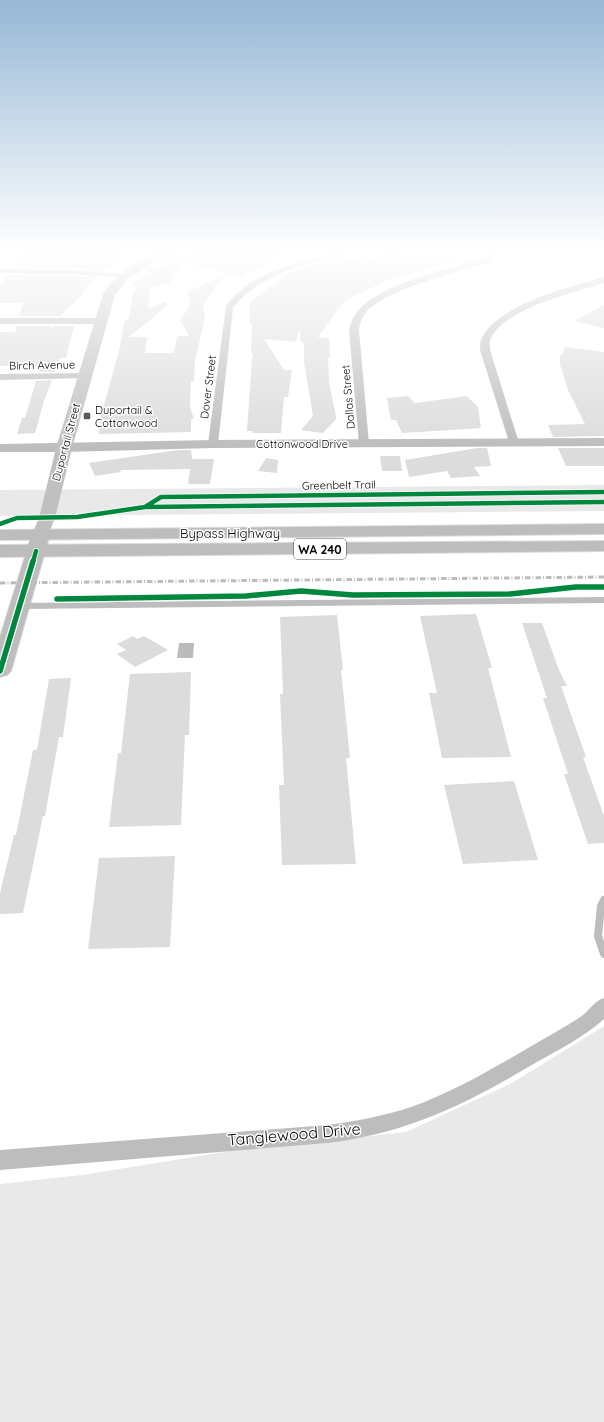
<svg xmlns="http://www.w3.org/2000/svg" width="604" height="1422" viewBox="0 0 604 1422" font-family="Quicksand,sans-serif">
<rect width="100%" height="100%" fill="#fff"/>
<path fill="#e9e9e9" d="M 604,485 L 604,511 L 0,516 L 0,490 Z
M 604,1026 L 604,1422 L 0,1422 L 0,1184 L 82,1175 L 237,1150 L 406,1132 L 512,1083 Z"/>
<path fill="#bbb" d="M 179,643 L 194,643 L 193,658 L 177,658 Z"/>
<path fill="#dcdcdc" d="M 47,249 L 131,249 L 111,268 L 106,267 L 102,271 L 70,268 L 12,268 L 24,251 L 45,252 Z
M 197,249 L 291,249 L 241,277 L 182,262 L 168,285 L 160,284 L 158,286 L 151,286 L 148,309 L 165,302 L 168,305 L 129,337 L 147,337 L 145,353 L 174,353 L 177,336 L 189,336 L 180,320 L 190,306 L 188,291 L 224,276 L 203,306 L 205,317 L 195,361 L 194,381 L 191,381 L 190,407 L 194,419 L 191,419 L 191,432 L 99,434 L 101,423 L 99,423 L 121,343 L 120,345 L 124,322 L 129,318 L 133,293 L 138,285 L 131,284 L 143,278 L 150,267 L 154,265 L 153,272 Z
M 382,251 L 460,259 L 392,278 L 348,299 L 341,305 L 318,337 L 329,338 L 330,357 L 328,357 L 329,383 L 336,416 L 336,419 L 323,433 L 301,430 L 313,416 L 304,362 L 304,343 L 301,342 L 299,328 L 296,342 L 264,339 L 284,370 L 292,370 L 288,397 L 284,397 L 281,433 L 253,433 L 252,431 L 247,431 L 252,359 L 253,355 L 251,351 L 252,324 L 250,324 L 250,302 L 292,271 L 344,257 L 354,261 L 363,257 L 375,260 Z
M 7,275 L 70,276 L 96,277 L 82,292 L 81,296 L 60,316 L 20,316 L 23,303 L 0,303 L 0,285 Z
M 604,305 L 604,328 L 574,321 Z
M 17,326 L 51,326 L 50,328 L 55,326 L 74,326 L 66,358 L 60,358 L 55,372 L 39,372 L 40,367 L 33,366 L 0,366 L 0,332 L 15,332 Z
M 565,347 L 604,352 L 604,436 L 553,437 L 548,425 L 585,424 L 568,390 L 560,364 L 560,355 L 562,355 Z
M 52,380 L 44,401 L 35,433 L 17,434 L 22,418 L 25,418 L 36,381 Z
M 408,396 L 415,403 L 467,396 L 478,407 L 481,428 L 402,433 L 396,420 L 391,420 L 387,398 Z
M 477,448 L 487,448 L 491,466 L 474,467 L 480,476 L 451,478 L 447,471 L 409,477 L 405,460 Z
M 558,448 L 604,448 L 604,466 L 566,466 Z
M 178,450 L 191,450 L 192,459 L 214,459 L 210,484 L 188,484 L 190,469 L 120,470 L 121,472 L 95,476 L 89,463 Z
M 380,456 L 400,456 L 402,471 L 382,471 Z
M 266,458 L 278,460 L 277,473 L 258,471 Z
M 476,614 L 492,668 L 488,668 L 511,757 L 442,758 L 429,693 L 437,693 L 420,616 Z
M 337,615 L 343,670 L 341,670 L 350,758 L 346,758 L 356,864 L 282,865 L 279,785 L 284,785 L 280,694 L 283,694 L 280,617 Z
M 522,623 L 542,623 L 559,670 L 567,686 L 561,686 L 586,757 L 583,757 L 604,816 L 604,843 L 588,844 L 564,774 L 568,774 L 543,698 L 547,698 Z
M 133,636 L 137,639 L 144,636 L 168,650 L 135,667 L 117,654 L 126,650 L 117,644 Z
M 191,672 L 189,735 L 185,735 L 181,825 L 109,827 L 118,753 L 121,753 L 130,674 Z
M 71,678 L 63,737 L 59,737 L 45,816 L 43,816 L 23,913 L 0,914 L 0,893 L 14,835 L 16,835 L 33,750 L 37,750 L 49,679 Z
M 514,781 L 538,860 L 463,864 L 444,785 Z
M 175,856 L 170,947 L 88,949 L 99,858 Z"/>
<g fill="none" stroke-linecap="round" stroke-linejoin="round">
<defs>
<path id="primary" d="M 41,529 L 47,530 L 50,534 L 11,671 L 7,675 L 0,677 L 0,637 L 32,534 L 35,530 Z"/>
<path id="trunk" d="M 604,524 L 604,534 L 0,540 L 0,530 Z
M 604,541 L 604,551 L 0,557 L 0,545 Z"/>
</defs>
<use href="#primary" stroke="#dbdbdb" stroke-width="2"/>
<use href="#trunk" stroke="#dbdbdb" stroke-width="2"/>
<path stroke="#bdbdbd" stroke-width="6" d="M 20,606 L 604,600"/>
<path stroke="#bdbdbd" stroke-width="8" d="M 604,900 L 601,906 L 598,936 L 604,954"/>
<path fill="#bdbdbd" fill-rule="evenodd" d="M 348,249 L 360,249 L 359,251 C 315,264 263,269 233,308 L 218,444 L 213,447 L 209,446 L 208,444 L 226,306 C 256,267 303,262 348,249 Z
M 482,249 L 490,249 L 495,254 L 491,262 C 460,271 389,288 367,311 C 362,317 360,322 359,330 L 369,444 L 364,447 L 360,446 L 359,444 L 349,330 C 351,321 355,313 362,306 C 387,283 451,268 485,258 L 487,254 Z
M 0,269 L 70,270 L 124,274 L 128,276 L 124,278 L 70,274 L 0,273 Z
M 604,277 L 604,283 C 575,292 504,309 491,338 C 489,341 490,346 490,350 L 519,443 L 518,445 L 510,445 L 480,350 C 480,346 480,341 482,338 C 496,306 571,286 604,277 Z
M 0,318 L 101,318 L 105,321 L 101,324 L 0,324 Z
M 85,373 L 90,376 L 88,378 L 0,380 L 0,374 Z
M 604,998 L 604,1019 C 584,1037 560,1049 537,1062 C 466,1104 411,1132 328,1143 L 0,1170 L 0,1150 L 328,1125 C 356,1121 384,1116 411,1107 C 462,1089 508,1059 554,1033 C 564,1027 574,1022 583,1015 C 590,1009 595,1001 604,998 Z"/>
<path fill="#bdbdbd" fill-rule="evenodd" d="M 604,438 L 604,446 L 213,448 L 64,452 L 0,452 L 0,444 L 213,440 Z"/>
<path fill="#c0c0c0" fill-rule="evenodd" d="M 168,249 L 184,249 L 182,251 L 159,260 L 128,278 L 115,295 L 72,448 L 55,518 L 47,538 L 41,539 L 35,538 L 32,534 L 39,518 L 56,448 L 103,294 C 119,270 142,259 168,249 Z"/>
<use href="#primary" fill="#bdbdbd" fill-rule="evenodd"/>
<use href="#trunk" fill="#bdbdbd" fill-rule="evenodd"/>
<path stroke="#bdbdbd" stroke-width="3" stroke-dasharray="5.5 2 1 2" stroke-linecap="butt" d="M 0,583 L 604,577"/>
<defs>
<path id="cycleway-far1" d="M 146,507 L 604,502
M 0,524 L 17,518 L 77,517 L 145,507 L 161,497 L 604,492
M 33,562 L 36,551"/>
<path id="cycleway" d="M 57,599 L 246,596 L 301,591 L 353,595 L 510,594 L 576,587 L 604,587
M 0,671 L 33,561"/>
</defs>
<use href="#cycleway-far1" stroke="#fff" stroke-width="6"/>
<use href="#cycleway" stroke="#fff" stroke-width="8"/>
<use href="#cycleway-far1" stroke="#00873e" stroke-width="4.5"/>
<use href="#cycleway" stroke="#00873e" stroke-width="5.5"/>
</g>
<linearGradient id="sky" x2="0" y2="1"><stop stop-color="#96b7d6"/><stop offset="0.56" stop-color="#fff"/><stop offset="1" stop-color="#fff" stop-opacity="0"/></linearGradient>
<rect width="604" height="448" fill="url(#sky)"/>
<rect fill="#595959" stroke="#fff" stroke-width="1.5" x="83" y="412" width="8" height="8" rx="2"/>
<g text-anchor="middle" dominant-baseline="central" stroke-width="3" stroke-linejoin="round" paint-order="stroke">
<g font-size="11" fill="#000" stroke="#fff">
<text transform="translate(42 365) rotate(-1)">Birch Avenue</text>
<text transform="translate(208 387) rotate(-83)">Dover Street</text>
<text transform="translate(348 397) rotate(-95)">Dallas Street</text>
<text transform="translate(66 442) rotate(-75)">Duportail Street</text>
<text x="302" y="444">Cottonwood Drive</text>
<text transform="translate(339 485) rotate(-1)">Greenbelt Trail</text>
</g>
<g font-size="11" fill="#000" stroke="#fff" text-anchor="start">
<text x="95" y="410">Duportail &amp;<tspan x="95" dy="13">Cottonwood</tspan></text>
</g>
<rect fill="#fff" stroke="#4c4c4c" stroke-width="1" x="294" y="539" width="52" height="20" rx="3"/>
<g font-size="12" font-weight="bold" fill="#000">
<text x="320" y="549">WA 240</text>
</g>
<g font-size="13" fill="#000" stroke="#fff">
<text x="230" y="533">Bypass Highway</text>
</g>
<g font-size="16" fill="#000" stroke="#fff">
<text transform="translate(294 1134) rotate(-5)">Tanglewood Drive</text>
</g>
</g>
</svg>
